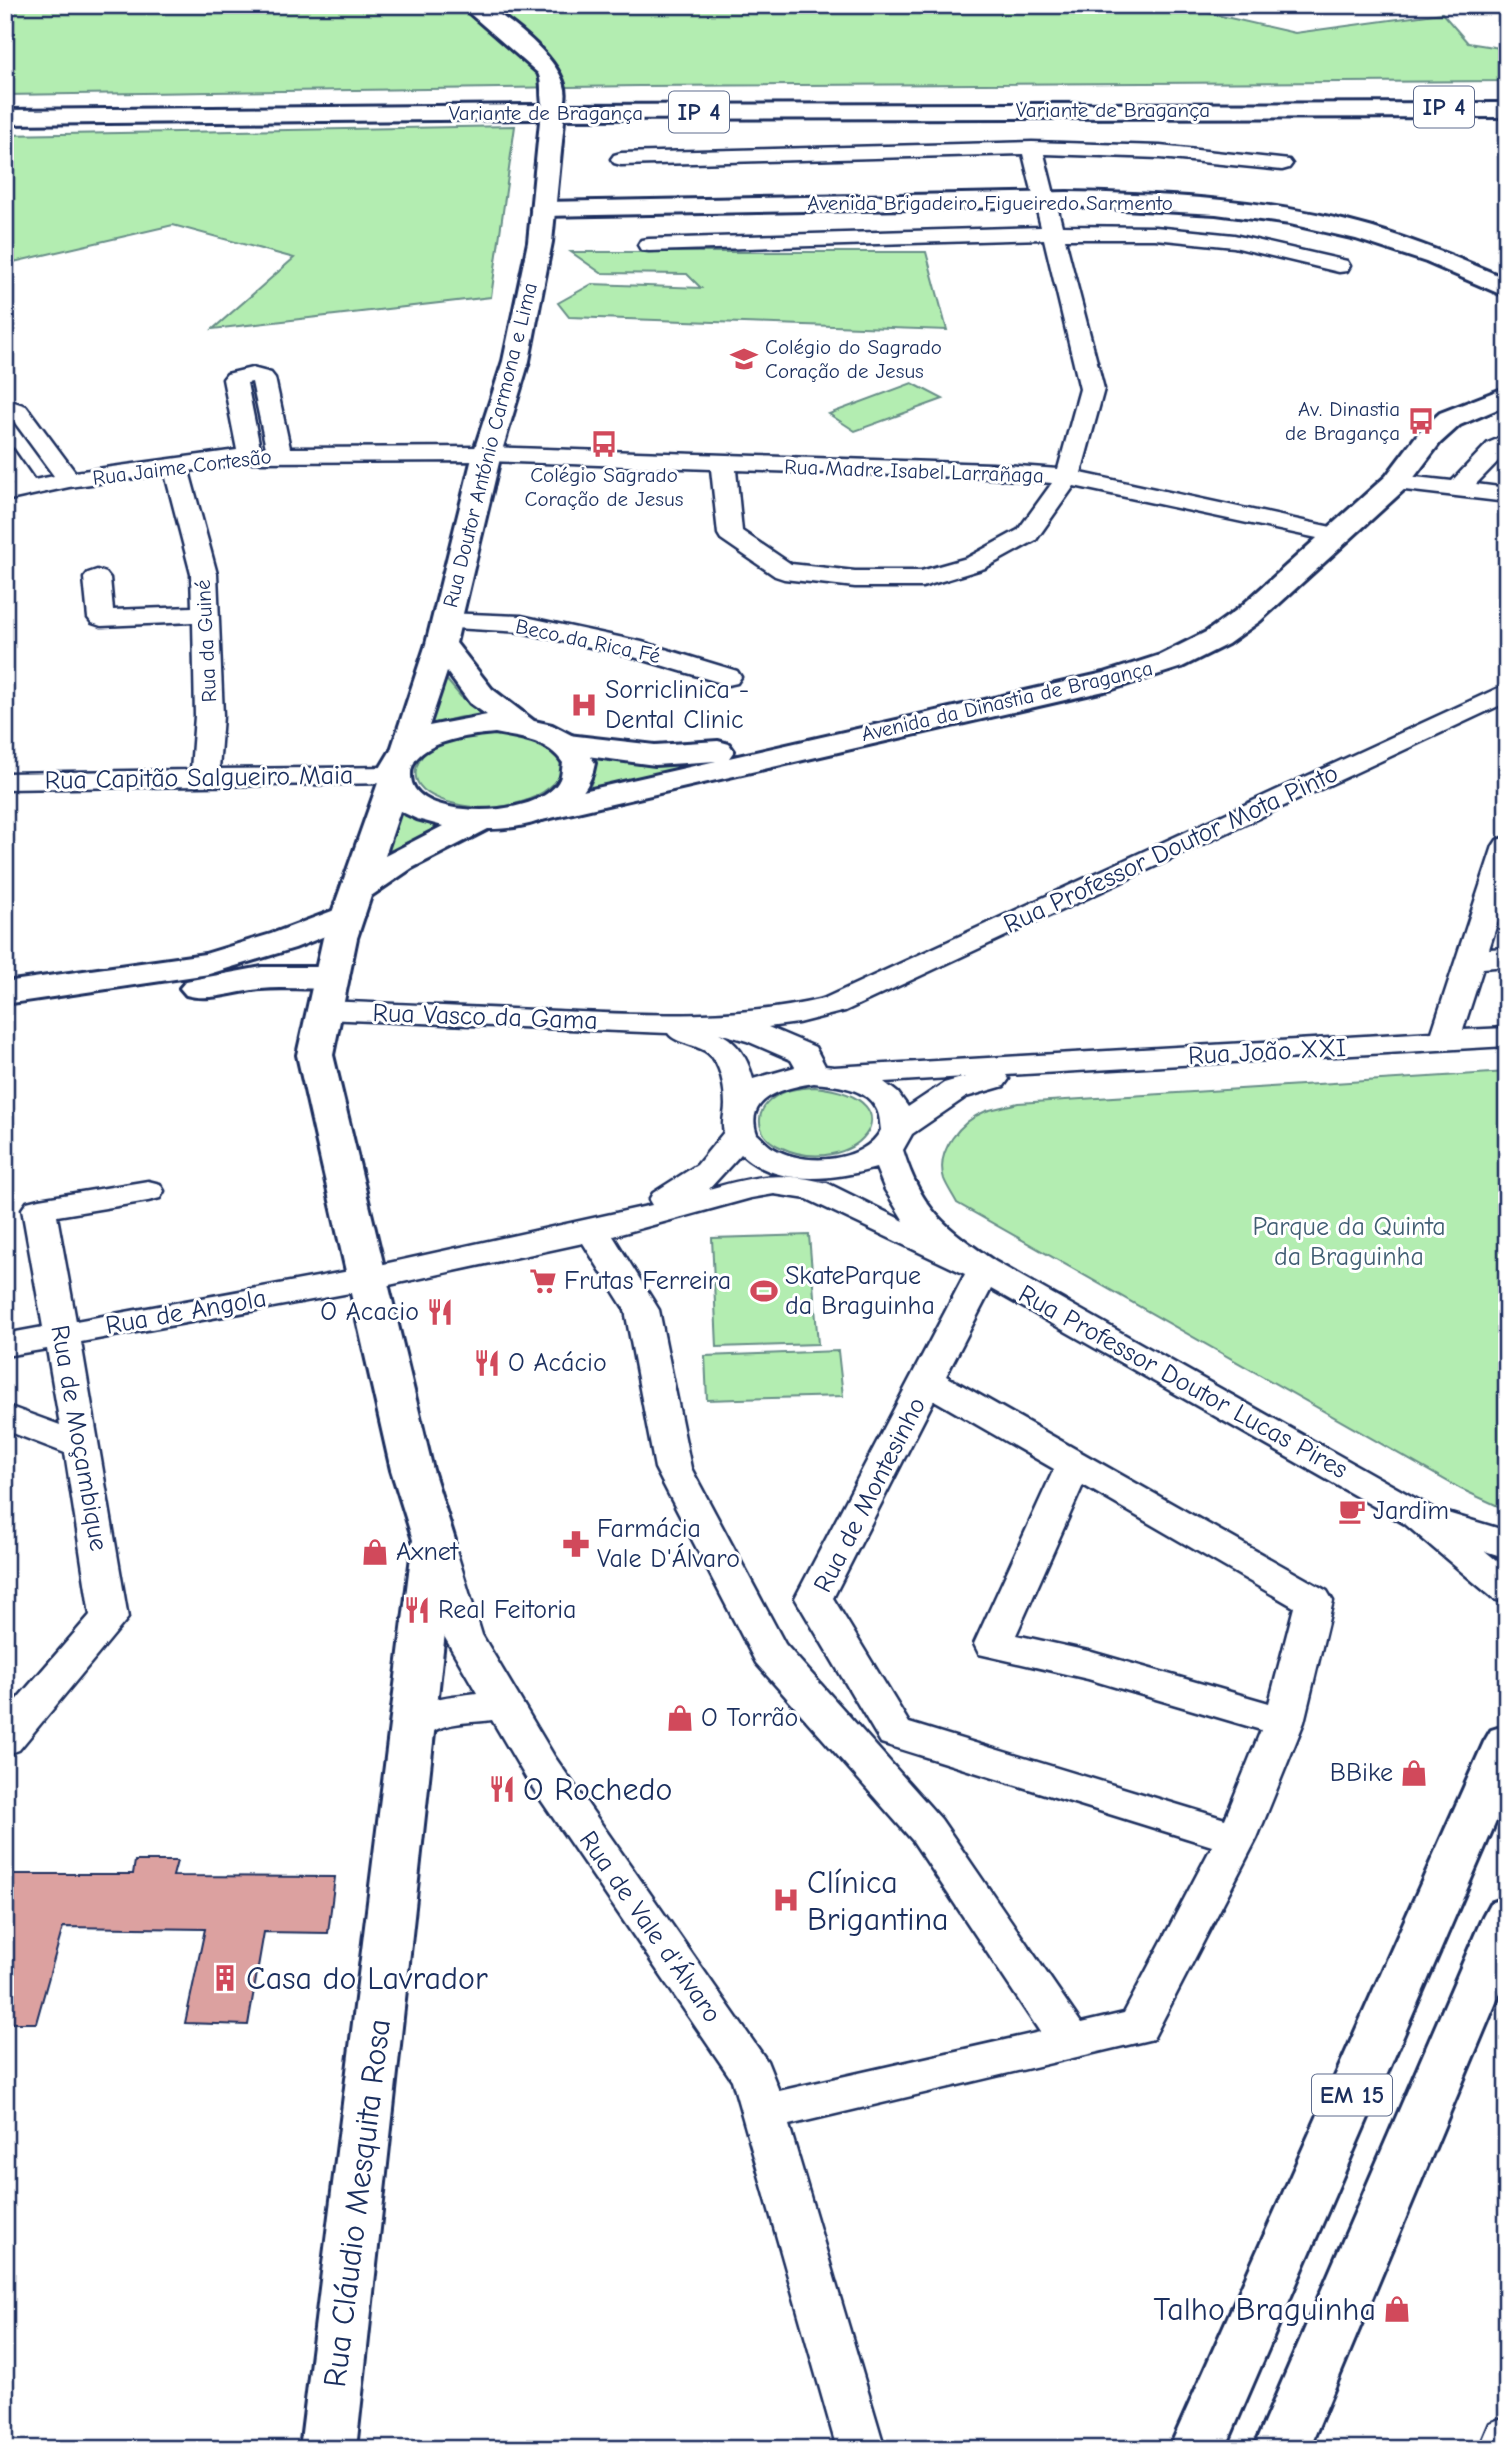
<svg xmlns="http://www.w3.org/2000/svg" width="1512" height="2454" viewBox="0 0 1512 2454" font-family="'Comic Neue',sans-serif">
<rect width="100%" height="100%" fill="#fff"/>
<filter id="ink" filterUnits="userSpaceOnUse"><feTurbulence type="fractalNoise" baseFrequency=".0143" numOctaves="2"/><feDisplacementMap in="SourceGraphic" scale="14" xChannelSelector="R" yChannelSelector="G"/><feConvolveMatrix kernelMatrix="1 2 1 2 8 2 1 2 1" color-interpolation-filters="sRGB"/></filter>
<g filter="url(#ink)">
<path fill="#b3edb1" stroke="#678e88" stroke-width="2" d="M 5,5 L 1173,5 L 1295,33 L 1442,13 L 1468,43 L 1507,49 L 1507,81 L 639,86 L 5,95 Z
M 515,126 L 491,297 L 213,329 L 294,258 L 173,225 L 5,264 L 5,135 Z
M 571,252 L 926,252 L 947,330 L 569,317 L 558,303 L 592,284 L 701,288 L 687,274 L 601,273 Z
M 912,383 L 943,399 L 855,431 L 829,414 Z
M 441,673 L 461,697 L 493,717 L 461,717 L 428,725 Z
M 500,732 C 529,736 593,760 543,792 C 528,802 510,806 492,808 C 469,809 402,799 418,763 C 424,750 439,742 452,738 C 467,733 485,734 500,732 Z
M 594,755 L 651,765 L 692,765 L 589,789 L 595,773 Z
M 402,806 L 450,824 L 406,843 L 387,855 Z
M 1507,1072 L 1507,1506 L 1500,1507 L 1461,1489 L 957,1203 C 953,1195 947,1187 944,1179 C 935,1151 961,1121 986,1111 C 996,1108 1008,1106 1018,1103 Z
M 815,1087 C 924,1099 853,1182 780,1147 C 754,1135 753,1109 778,1095 C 789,1089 802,1088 815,1087 Z
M 809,1235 L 818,1344 L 717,1347 L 712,1238 Z
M 838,1351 L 843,1396 L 707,1400 L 705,1356 Z"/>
<path fill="#dca1a0" stroke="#1b2f5e" stroke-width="2" d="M 135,1861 L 177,1861 L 173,1876 L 335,1877 L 328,1933 L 264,1932 L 248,2025 L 185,2023 L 205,1929 L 63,1927 L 36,2023 L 5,2023 L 5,1874 L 133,1874 Z"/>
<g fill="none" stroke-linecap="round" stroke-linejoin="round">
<defs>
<path id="street" d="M 1032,142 L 1160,146 L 1289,160 L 1292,164 L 1289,168 L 1282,170 L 1160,158 L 1044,154 L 1062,226 L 1155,227 L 1234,235 L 1347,261 L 1350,266 L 1347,271 L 1339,272 L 1234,247 L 1155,239 L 1065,239 L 1104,389 L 1081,473 L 1345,530 L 1348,535 L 1345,540 L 1336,542 L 1074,486 L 1036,540 L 985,568 L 922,587 L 855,587 L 784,579 L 775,576 L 721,539 L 718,534 L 711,469 L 487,461 L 250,462 L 189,471 L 217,574 L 223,716 L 219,769 L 394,767 L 404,769 L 408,775 L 404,781 L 394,783 L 5,789 L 5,773 L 191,770 L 195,716 L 193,622 L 101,626 L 92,623 L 88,618 L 84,578 L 88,573 L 97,570 L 106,573 L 110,578 L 113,610 L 192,607 L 191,574 L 165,474 L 69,487 L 5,501 L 5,487 L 12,485 L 5,474 L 5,448 L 13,450 L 34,480 L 54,476 L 10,416 L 5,414 L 5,399 L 26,406 L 75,472 L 237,450 L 223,379 L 227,374 L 252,368 L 271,373 L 275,378 L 290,448 L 487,447 L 992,464 L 1058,469 L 1080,389 L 1044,239 L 649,251 L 641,250 L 638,245 L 641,240 L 649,239 L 1041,227 L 1023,154 L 621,165 L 614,163 L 611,159 L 614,155 L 621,153 ZM 252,382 L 266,448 L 260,448 L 247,383 ZM 736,470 L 992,478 L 1052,483 L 1018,530 L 967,558 L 921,571 L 855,571 L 791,564 L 742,531 Z
M 1507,435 L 1507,452 L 1476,484 L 1507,488 L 1507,502 L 1396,489 L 1387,487 L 1384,482 L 1387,477 L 1396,475 L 1452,481 L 1488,443 Z
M 446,613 L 521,616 L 642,642 L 737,671 L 741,677 L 737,683 L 728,685 L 627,655 L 521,632 L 437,627 L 433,621 L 437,615 Z
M 1507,684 L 1507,702 L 845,1011 L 798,1023 L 768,1027 L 815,1047 L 825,1066 L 834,1067 L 1432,1032 L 1493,846 L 1497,840 L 1507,837 L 1507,892 L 1489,949 L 1507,948 L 1507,966 L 1483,968 L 1463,1030 L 1507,1028 L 1507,1046 L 1006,1075 L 1009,1079 L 1004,1086 L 966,1097 L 912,1134 L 903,1150 C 922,1211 945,1227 996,1262 L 1434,1509 L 1507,1531 L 1507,1558 L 1485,1551 L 1507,1569 L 1507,1603 L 1494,1599 L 1405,1524 L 991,1289 L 946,1376 L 1327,1591 L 1333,1601 L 1304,1722 L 1257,1838 L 1153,2039 L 789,2125 L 885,2449 L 837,2449 L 732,2080 L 526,1778 L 492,1720 C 478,1722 460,1722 446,1726 C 424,1732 425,1746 398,1738 L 392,1728 C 409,1698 446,1697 477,1693 L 444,1636 L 418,1550 L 424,1541 L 437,1537 L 450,1541 L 456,1550 L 482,1635 L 554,1756 L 767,2061 L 779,2091 L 1040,2032 L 913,1841 L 756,1663 L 655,1468 L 625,1310 L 583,1243 L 366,1290 L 81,1342 L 128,1618 L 19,1750 L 5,1755 L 5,1713 L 90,1615 L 65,1453 L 5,1430 L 5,1405 L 60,1425 L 47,1349 L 5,1356 L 5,1334 L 43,1327 L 22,1209 L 27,1202 L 39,1199 L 148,1181 L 160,1184 L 164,1191 L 160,1198 L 148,1201 L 57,1216 L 76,1321 L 366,1268 L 652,1205 L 649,1200 L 653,1193 L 697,1165 L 724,1132 C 721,1122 725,1115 725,1105 C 725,1089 721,1063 708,1053 C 697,1044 676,1044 668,1033 L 324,1019 L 313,1016 L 309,1010 L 313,1004 L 324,1001 C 402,1004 480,1008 558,1011 C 647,1015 736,1020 823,999 ZM 719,1033 L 747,1041 L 791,1060 L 795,1067 L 753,1079 C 748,1059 738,1042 719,1033 ZM 965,1077 L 944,1083 L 908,1107 L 898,1093 L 884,1082 ZM 814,1083 C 834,1085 865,1087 876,1108 C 880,1114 880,1124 881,1130 C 864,1163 804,1167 773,1148 C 767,1145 762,1138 757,1134 C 743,1097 787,1087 814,1083 ZM 741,1154 C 777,1187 833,1180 876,1168 L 885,1190 L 904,1221 L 827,1183 C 779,1171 755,1176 709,1189 ZM 774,1194 L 807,1199 L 965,1274 L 795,1598 L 881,1743 L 1212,1846 L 1124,2013 L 1081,2023 L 941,1819 L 785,1644 L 691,1468 L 659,1310 L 613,1236 L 751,1198 ZM 934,1400 L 1054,1469 L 974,1644 L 979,1654 L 1088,1679 L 1261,1730 L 1225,1819 L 909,1723 L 833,1598 ZM 1083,1485 L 1294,1607 L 1269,1703 L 1088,1651 L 1016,1635 Z
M 1507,2416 L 1507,2449 L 1479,2449 L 1490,2423 Z"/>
<path id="secondary" d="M 1067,192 C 1169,194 1274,199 1373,228 C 1419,242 1463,260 1507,279 L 1507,297 L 1426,262 L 1356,239 L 1290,224 L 1216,214 L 1067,206 L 543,216 L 534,214 L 531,209 L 534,204 L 543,202 Z
M 1507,387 L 1507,405 L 1460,425 L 1440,443 L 1406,488 L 1260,621 L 1228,644 L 1182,667 L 1113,689 L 542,820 L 530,817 L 526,810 L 530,803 L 716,761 L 655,765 L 557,752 L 552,745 L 557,738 L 568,735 L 655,745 L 718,741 L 729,744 L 734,751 L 729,758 L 1104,673 L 1160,655 L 1206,632 L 1238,609 L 1386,476 L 1420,431 L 1440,413 Z
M 348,905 L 360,908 L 365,915 L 360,922 L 295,948 L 209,974 L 5,1004 L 5,982 L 205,954 L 271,934 Z
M 262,967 L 331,967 L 343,971 L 349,978 L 343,985 C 317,992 289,986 261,989 C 236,991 210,1002 186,995 L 180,988 L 186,981 Z"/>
<path id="primary" d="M 460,5 C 469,5 480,3 487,7 C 513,21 584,76 561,109 L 545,109 C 538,100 544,85 538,73 Z
M 552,114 L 560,116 L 564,121 L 552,242 L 529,361 L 501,454 L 456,643 L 492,689 L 534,721 L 552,725 L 579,739 L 595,763 C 587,812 532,829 488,829 L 412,868 L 371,896 L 357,938 L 333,1055 L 433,1470 L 455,1540 L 356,2449 L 300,2449 L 413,1540 L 391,1470 L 297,1055 L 323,938 L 379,780 L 379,770 L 391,750 L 426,644 L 473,454 L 503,361 L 528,242 L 540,121 L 544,116 ZM 447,672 L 470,703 L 487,715 L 429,726 ZM 495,733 C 520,738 548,740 563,763 C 562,767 562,775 560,779 C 543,815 454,817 425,798 C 417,793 411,786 411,776 C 409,742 471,735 495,733 ZM 400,811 L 417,819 L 443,826 L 385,856 Z
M 1507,1725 L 1507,1796 L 1225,2449 L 1169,2449 L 1484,1742 L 1491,1730 Z
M 1507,1897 L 1507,1976 L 1309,2449 L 1253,2449 L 1483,1916 L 1490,1903 Z"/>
<path id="highway" d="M 1507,103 L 1507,117 L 536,119 L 5,124 L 5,110 L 536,105 Z"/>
</defs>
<use href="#street" stroke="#1b2f5e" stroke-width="5"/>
<use href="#secondary" stroke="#1b2f5e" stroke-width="6"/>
<use href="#primary" stroke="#1b2f5e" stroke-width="6"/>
<use href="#highway" stroke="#1b2f5e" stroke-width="6"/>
<use href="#street" fill="#fff" fill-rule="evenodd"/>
<use href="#secondary" fill="#fff" fill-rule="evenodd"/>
<use href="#primary" fill="#fff" fill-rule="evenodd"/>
<use href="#highway" fill="#fff" fill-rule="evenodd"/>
</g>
</g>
<defs>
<symbol id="school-bare" viewBox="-9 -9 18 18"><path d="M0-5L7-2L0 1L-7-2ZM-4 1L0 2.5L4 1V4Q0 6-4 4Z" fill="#d1495b" stroke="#fff" stroke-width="2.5" paint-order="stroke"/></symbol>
<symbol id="bus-bare" viewBox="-9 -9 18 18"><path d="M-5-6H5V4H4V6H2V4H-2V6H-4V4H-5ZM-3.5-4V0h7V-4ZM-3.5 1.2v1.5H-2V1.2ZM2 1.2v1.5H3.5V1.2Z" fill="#d1495b" stroke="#fff" stroke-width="2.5" paint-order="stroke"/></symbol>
<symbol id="hospital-bare" viewBox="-9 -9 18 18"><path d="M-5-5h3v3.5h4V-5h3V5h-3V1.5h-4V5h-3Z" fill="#d1495b" stroke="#fff" stroke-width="2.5" paint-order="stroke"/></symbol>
<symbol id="supermarket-bare" viewBox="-9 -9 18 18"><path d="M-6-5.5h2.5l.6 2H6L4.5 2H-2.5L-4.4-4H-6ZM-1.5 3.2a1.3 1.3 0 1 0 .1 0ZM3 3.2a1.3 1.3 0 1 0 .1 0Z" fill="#d1495b" stroke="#fff" stroke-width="2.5" paint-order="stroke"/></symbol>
<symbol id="stadium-bare" viewBox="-9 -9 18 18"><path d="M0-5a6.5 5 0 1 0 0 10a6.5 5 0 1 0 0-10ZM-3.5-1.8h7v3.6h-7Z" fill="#d1495b" stroke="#fff" stroke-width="2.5" paint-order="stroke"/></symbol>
<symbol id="restaurant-bare" viewBox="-9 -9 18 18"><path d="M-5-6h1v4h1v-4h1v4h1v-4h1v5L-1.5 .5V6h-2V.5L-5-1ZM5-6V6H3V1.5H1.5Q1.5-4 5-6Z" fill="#d1495b" stroke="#fff" stroke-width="2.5" paint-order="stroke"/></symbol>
<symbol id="cafe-bare" viewBox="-9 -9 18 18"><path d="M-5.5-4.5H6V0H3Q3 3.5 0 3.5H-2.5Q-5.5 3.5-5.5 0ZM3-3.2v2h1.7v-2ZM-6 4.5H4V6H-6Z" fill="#d1495b" stroke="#fff" stroke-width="2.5" paint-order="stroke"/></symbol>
<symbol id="pharmacy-bare" viewBox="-9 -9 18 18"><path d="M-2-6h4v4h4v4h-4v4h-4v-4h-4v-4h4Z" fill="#d1495b" stroke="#fff" stroke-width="2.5" paint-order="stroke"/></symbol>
<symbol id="shop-bare" viewBox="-9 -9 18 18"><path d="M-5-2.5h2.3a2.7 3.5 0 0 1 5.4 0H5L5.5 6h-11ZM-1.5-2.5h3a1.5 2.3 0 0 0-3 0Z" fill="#d1495b" stroke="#fff" stroke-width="2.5" paint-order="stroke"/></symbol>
<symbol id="building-bare" viewBox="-9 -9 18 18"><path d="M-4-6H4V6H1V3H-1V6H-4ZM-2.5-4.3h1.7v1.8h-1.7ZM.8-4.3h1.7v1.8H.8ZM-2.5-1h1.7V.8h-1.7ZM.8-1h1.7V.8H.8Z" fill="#d1495b" stroke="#fff" stroke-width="2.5" paint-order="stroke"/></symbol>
</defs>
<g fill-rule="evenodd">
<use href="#school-bare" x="725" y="340" width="38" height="38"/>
<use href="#bus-bare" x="1402" y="402" width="38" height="38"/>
<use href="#bus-bare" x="585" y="425" width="38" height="38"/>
<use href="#hospital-bare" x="565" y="686" width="38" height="38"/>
<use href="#supermarket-bare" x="524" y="1262" width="38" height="38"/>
<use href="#stadium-bare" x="745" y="1272" width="38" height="38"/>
<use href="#restaurant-bare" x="421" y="1293" width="38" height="38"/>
<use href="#restaurant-bare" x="468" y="1344" width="38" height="38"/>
<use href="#cafe-bare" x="1333" y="1492" width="38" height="38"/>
<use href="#pharmacy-bare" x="557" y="1525" width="38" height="38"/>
<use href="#shop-bare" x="356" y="1533" width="38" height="38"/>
<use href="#restaurant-bare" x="398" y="1591" width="38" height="38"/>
<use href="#shop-bare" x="661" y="1699" width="38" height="38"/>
<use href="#shop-bare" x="1395" y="1754" width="38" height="38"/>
<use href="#restaurant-bare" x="483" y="1770" width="38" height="38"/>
<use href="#hospital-bare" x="767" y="1881" width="38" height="38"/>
<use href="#building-bare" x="206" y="1959" width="38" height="38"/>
<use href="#shop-bare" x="1378" y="2290" width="38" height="38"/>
</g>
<g text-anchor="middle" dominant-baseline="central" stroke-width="6" stroke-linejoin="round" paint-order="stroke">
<g font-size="21" fill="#1b2f5e" stroke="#fff">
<text x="1113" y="110">Variante de Bragança</text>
<text x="546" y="113">Variante de Bragança</text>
<text x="990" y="203">Avenida Brigadeiro Figueiredo Sarmento</text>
<text transform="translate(490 445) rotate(-76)">Rua Doutor António Carmona e Lima</text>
<text transform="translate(182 467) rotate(-7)">Rua Jaime Cortesão</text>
<text transform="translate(914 471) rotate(2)">Rua Madre Isabel Larrañaga</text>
<text transform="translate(206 641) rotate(-93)">Rua da Guiné</text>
<text transform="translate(588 641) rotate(12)">Beco da Rica Fé</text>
<text transform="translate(1007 701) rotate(-13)">Avenida da Dinastia de Bragança</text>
</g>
<g font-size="21" fill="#1b2f5e" stroke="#fff" text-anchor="start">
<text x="765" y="347">Colégio do Sagrado<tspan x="765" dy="24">Coração de Jesus</tspan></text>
<text x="1400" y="409" text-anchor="end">Av. Dinastia<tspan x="1400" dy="24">de Bragança</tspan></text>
<text x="604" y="475" text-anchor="middle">Colégio Sagrado<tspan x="604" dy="24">Coração de Jesus</tspan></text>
</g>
<g fill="#fff" stroke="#5f6d8e" stroke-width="2">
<rect x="1414" y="86.5" width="60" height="41" rx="5"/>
<rect x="669" y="91.5" width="60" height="41" rx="5"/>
<rect x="1312" y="2074.5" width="80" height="41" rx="5"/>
</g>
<g font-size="24" font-weight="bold" fill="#1b2f5e">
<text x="1444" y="107">IP 4</text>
<text x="699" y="112">IP 4</text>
<text x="1352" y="2095">EM 15</text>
</g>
<g font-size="26" fill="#1b2f5e" stroke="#fff" text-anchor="start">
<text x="605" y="690">Sorriclinica -<tspan x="605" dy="30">Dental Clinic</tspan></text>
<text x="785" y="1276">SkateParque<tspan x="785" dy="30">da Braguinha</tspan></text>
<text x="564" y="1281">Frutas Ferreira</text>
<text x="419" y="1312" text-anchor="end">O Acacio</text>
<text x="508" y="1363">O Acácio</text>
<text x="1373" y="1511">Jardim</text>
<text x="597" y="1529">Farmácia<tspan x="597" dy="30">Vale D'Álvaro</tspan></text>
<text x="396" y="1552">Axnet</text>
<text x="438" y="1610">Real Feitoria</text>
<text x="701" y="1718">O Torrão</text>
<text x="1393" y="1773" text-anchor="end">BBike</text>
</g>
<g font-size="26" fill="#1b2f5e" stroke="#fff">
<text transform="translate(199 778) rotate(-1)">Rua Capitão Salgueiro Maia</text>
<text transform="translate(1171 849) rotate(-25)">Rua Professor Doutor Mota Pinto</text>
<text transform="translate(485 1017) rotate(2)">Rua Vasco da Gama</text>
<text transform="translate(1267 1052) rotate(-3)">Rua João XXI</text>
<text transform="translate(186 1312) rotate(-10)">Rua de Angola</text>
<text transform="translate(1183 1382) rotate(29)">Rua Professor Doutor Lucas Pires</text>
<text transform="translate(79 1438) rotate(80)">Rua de Moçambique</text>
<text transform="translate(870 1495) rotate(-63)">Rua de Montesinho</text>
<text transform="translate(650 1927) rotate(55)">Rua de Vale d'Álvaro</text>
</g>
<g font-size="26" fill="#415e73" stroke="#fff">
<text x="1349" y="1227">Parque da Quinta<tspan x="1349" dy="30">da Braguinha</tspan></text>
</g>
<g font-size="32" fill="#1b2f5e" stroke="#fff" text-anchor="start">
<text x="523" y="1789">O Rochedo</text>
<text x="807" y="1882">Clínica<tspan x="807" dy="37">Brigantina</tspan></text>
<text x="246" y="1978">Casa do Lavrador</text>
<text x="1376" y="2309" text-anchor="end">Talho Braguinha</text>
</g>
<g font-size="32" fill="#1b2f5e" stroke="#fff">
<text transform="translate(357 2203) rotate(-83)">Rua Cláudio Mesquita Rosa</text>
</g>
</g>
<rect width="1512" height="2454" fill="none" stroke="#fff" stroke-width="28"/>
<rect x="14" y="14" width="1484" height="2426" fill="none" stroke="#1b2f5e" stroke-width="2.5" filter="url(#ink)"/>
</svg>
